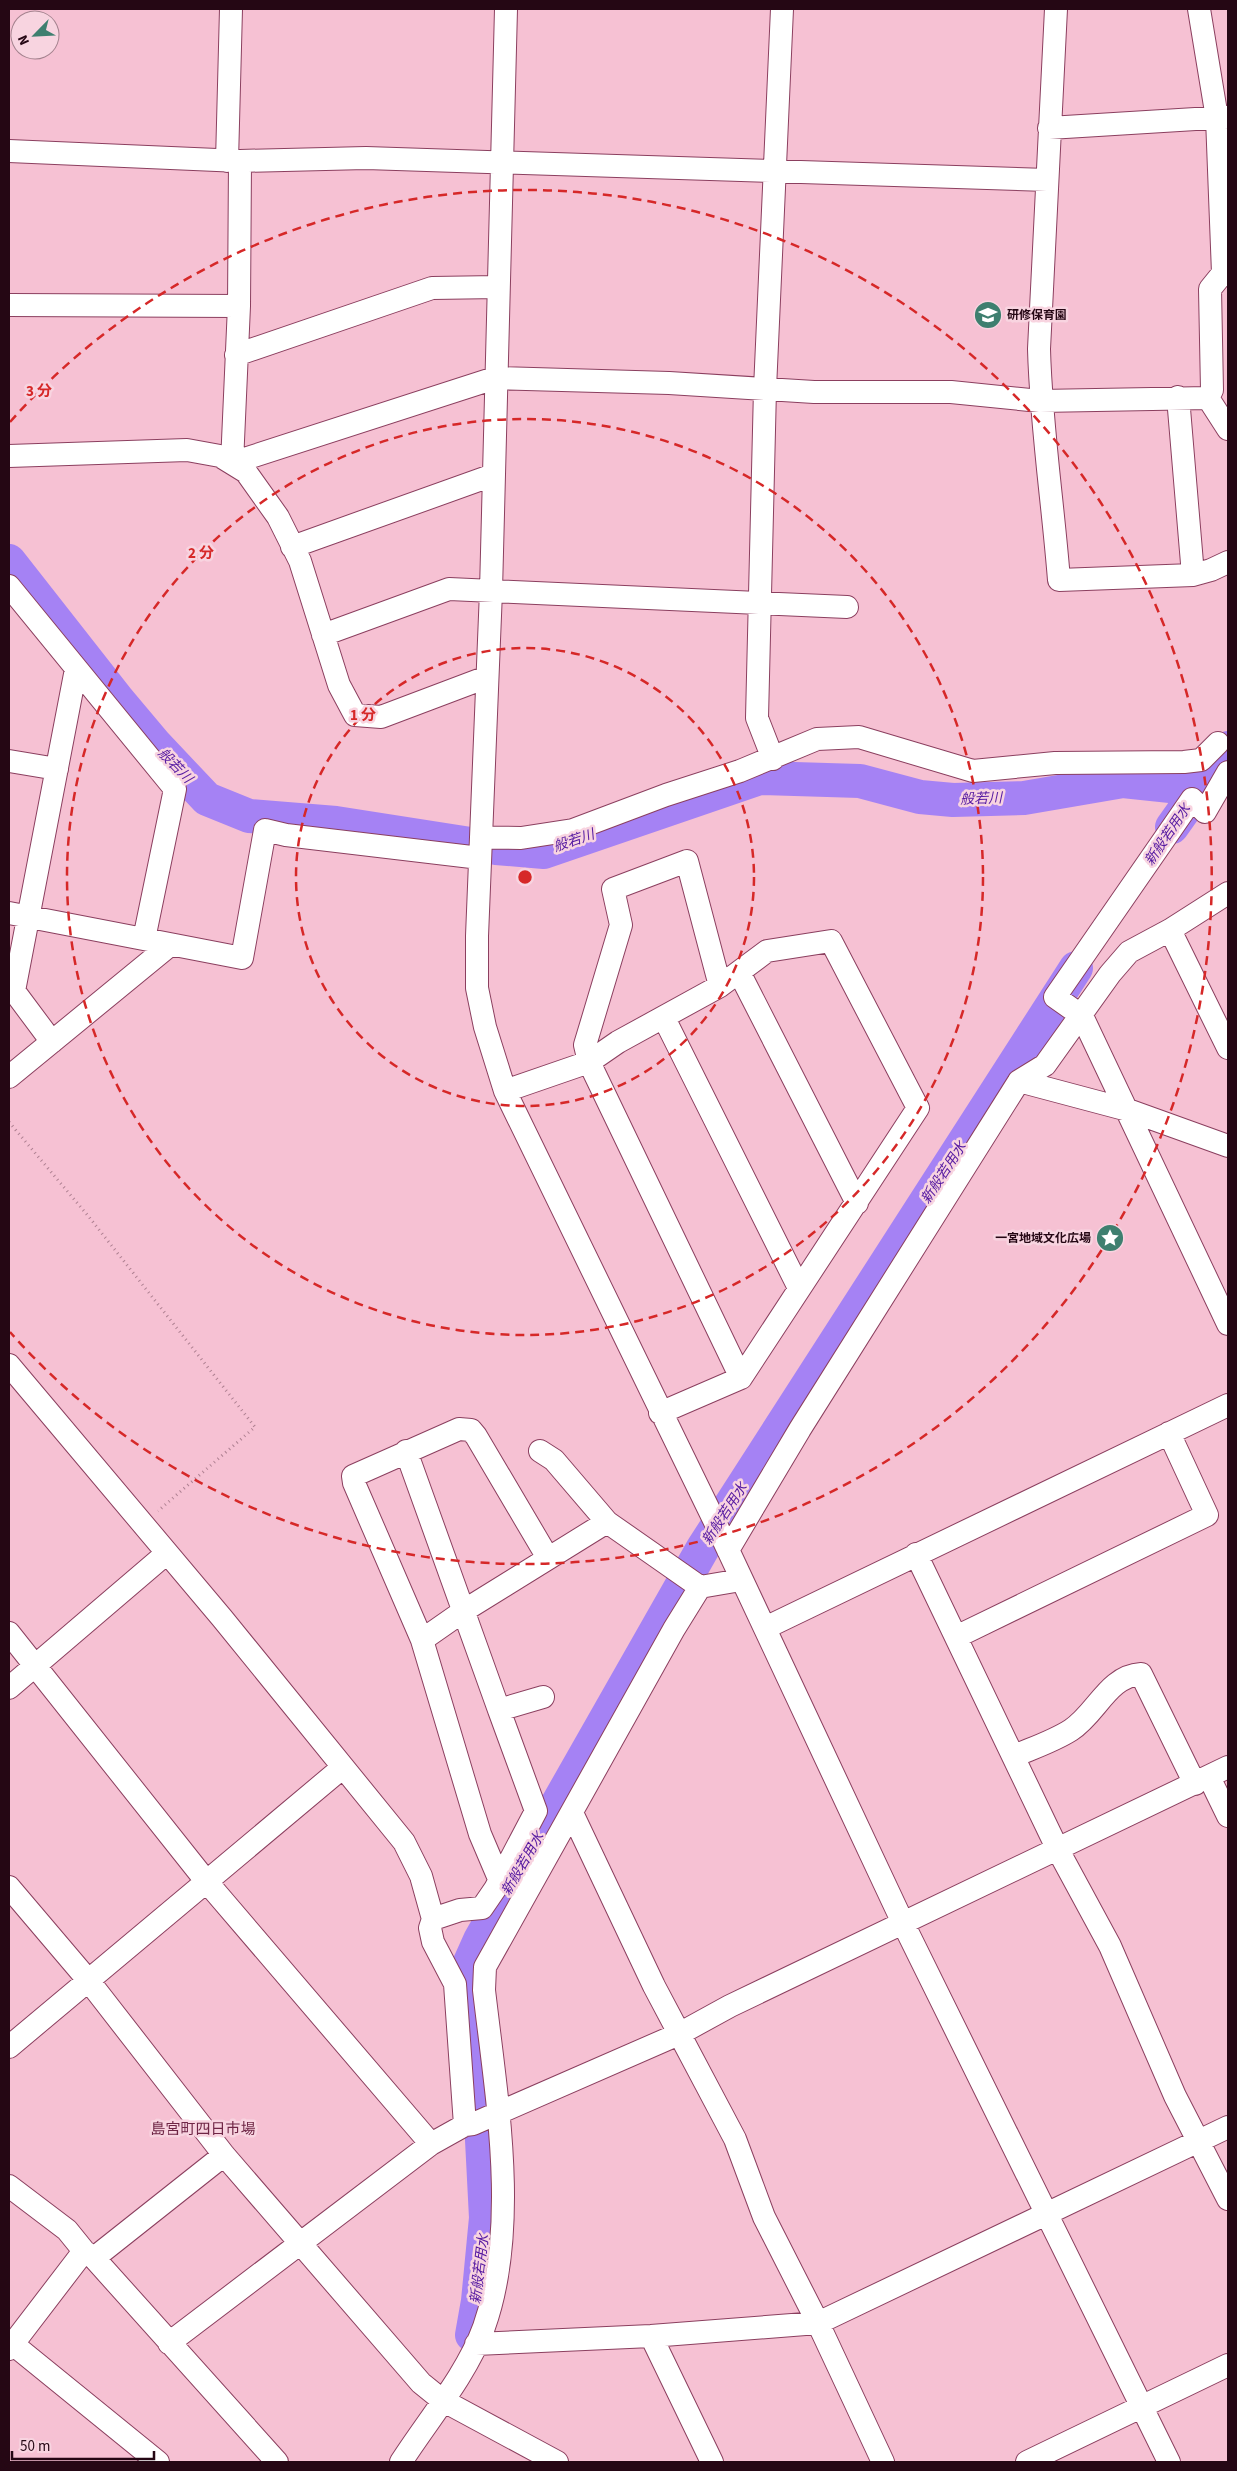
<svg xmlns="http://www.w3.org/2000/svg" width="1237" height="2471" viewBox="0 0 1237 2471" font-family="'Source Sans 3','Noto Sans JP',sans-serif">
<rect width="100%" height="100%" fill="#f6c1d3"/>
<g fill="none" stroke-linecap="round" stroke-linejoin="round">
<path stroke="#a582f4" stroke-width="34" d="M 9,561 L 118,700 L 155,744 L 207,799 L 249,816 L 336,823 L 496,848 L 544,852 L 760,778 L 860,781 L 920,797 L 953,800 L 1024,798 L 1123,781 L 1180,787 L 1211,770
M 1172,827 L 1228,748
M 472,2335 L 478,2301 L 486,2218 L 480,2101 L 467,1969 L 480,1940 L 703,1548 L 1076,968"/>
<defs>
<path id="street" d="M 506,9 L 491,591 L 477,936 L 477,988 L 485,1027 L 505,1091 L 714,1520 L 903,1923 L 1169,2462
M 1056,9 L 1039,349 C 1041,426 1053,503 1059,580 L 1193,575 L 1211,570 L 1228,562
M 1199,9 L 1217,118 L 1223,273 L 1228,275
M 1049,128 L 1228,117
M 9,151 L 240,161 L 366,158 L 1047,180
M 227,161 L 231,9
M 240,161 L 239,306 L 232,463 L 495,378 L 669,383 L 814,392 L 951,392 L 1040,401 L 1208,398 L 1228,429
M 9,305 L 239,306
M 236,355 L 432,288 L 498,287
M 1178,397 L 1193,575
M 1208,398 L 1212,390 L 1210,289 L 1223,273
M 9,456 L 187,450 L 220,456 L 246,472 L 278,517 L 300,561 L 339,685 L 355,715 L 381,717 L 487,677
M 292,547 L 493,475
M 9,586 L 175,789 L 144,939
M 323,635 L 449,589 L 847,607
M 773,759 L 757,718 L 765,389 L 782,9
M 9,761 L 57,769
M 1228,772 L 1205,812 L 1192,799 L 1055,997 L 1082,1016 L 1228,1324
M 481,837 L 521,838 L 573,830 L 666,795 L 740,771 L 817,739 L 859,737 L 973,771 L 1055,763 L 1184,762 L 1201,760 L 1218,743
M 9,913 L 242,958 L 265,830 L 286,835 L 480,858
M 1170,930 L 1228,1048
M 739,972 L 857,1203
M 720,986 L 687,861 L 613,889 L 621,925 L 585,1045 L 589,1062 L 741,1378
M 664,1018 L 799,1288
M 52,1042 L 14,991 L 76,669
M 9,1077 L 170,945
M 1019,1081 L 1128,1110 L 1228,1146
M 505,1091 L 589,1062 L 618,1042 L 720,986 L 767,951 L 831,941 L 918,1108 L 741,1378 L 660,1413
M 9,1365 L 222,1618 L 404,1842 L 421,1876 L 433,1919 L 460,1910 L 482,1908 L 495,1889 L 536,1811 L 499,1710 L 543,1697
M 406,1451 L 499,1710
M 540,1451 L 554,1460 L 607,1522 L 700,1587
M 728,1550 L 800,1429 L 1019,1081 L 1045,1065 L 1110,974 L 1129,952 L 1170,930 L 1228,893
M 916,1554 L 1058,1850 L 1110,1946 L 1175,2096 L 1228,2199
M 765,1628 L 1228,1405
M 9,1633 L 206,1881 L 431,2144
M 956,1637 L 1207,1515 L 1169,1433
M 422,1640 L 465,1610 L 607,1522
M 9,1688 L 167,1553
M 1014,1756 C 1033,1748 1054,1741 1071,1730 C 1097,1713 1108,1676 1141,1674 L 1195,1784
M 1209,1777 L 1228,1816
M 572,1813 L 654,1986 L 735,2139 L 764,2217 L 818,2323 L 883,2462
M 500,1881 L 480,1834 L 422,1640 L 354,1483 L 353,1476 L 459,1429 L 471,1430 L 476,1436 L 548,1558
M 9,1887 L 88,1980 L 224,2155 L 421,2383 L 442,2400 L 557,2462
M 433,1919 L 430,1928 L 433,1942 L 455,1984 L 465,2125
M 9,2047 L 342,1768
M 9,2186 L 67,2230 L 84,2251 L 94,2258 L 277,2462
M 94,2258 L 224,2155
M 651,2336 L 712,2462
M 9,2341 L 158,2462
M 169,2343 L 431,2144 L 465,2125 L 473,2124 L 679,2034 L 730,2006 L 1228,1767
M 476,2344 L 651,2336 L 818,2323 L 1228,2127
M 9,2349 L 84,2251
M 401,2462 C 428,2420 467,2374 484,2327 C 520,2226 496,2095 484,1990 L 485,1967 L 674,1629 L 700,1587 L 741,1580
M 1027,2462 L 1228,2365"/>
</defs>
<use href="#street" stroke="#8b3f5f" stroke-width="24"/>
<path stroke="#af8192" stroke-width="3" stroke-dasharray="1 4" stroke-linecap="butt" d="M 9,1122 L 89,1217 L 255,1427 L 158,1511"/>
<use href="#street" stroke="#fff" stroke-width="22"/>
</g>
<g fill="none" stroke="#d62828" stroke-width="2.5" stroke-dasharray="9 6">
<circle cx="525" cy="877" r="229"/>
<circle cx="525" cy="877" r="458"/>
<path d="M10 422A687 687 0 1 1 10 1332"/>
</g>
<defs>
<symbol id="school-disc" viewBox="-11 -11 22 22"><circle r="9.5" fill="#3e7f6f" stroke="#f8d4e0"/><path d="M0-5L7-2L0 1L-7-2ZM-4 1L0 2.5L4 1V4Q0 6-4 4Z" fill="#fff"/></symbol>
<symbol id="sight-disc" viewBox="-11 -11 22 22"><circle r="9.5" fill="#3e7f6f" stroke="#f8d4e0"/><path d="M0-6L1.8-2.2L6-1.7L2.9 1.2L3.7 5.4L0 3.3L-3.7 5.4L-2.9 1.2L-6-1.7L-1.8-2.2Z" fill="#fff"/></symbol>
</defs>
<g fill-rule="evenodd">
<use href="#school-disc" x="972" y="299" width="32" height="32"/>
<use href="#sight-disc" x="1094" y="1222" width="32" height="32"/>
</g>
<g text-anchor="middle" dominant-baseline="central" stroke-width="5" stroke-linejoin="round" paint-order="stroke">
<g font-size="12" font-weight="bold" fill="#250714" stroke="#f8d4e0" text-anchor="start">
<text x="1007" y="315">研修保育園</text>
<text x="1091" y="1238" text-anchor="end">一宮地域文化広場</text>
</g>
<g font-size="14" font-style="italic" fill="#5519a1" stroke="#f8d4e0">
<text transform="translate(175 766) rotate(46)">般若川</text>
<text transform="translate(981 799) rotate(-2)">般若川</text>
<text transform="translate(1168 835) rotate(-56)">新般若用水</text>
<text transform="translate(574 841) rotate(-19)">般若川</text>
<text transform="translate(944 1173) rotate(-57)">新般若用水</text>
<text transform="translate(725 1514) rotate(-57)">新般若用水</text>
<text transform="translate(523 1864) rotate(-60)">新般若用水</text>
<text transform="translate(480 2269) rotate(-83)">新般若用水</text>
</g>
<g font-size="15" fill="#6f2646" stroke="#f8d4e0">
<text x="203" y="2129">島宮町四日市場</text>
</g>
</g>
<circle cx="525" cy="877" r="8" fill="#d62828" stroke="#f8d4e0" stroke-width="2.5"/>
<g font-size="15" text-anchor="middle" font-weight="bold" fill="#d62828" stroke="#f8d4e0" stroke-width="5" stroke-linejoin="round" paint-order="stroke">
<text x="39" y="396">3 分</text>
<text x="201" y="558">2 分</text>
<text x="363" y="720">1 分</text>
</g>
<rect width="1237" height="2471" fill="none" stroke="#250714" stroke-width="20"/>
<g transform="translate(35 35) rotate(246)"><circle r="24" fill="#f8d4e0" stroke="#a4828e"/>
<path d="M0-4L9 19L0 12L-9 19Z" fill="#3e7f6f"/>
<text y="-8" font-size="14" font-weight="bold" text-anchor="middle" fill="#250714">N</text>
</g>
<path d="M12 2451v8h142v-8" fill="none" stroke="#250714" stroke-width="2.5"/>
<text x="20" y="2451" font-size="15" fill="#250714" stroke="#f8d4e0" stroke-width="4" paint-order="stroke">50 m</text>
</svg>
